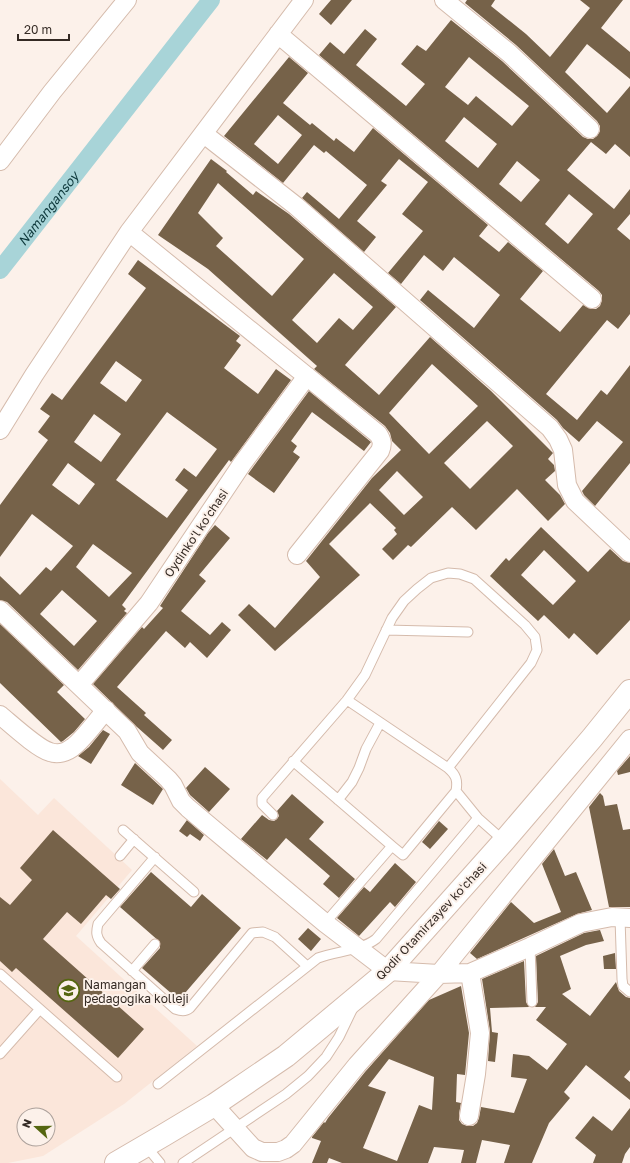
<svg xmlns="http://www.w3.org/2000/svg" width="630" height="1163" viewBox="0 0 630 1163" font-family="'Golos Text',sans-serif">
<rect width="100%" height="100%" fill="#fcf1ea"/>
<path fill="#fbe6da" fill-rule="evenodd" d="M 0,779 L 38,815 L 54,798 L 132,870 L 76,936 L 197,1046 L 124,1104 L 43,1156 L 8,1163 L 0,1163 ZM 24,1115 L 48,1115 L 48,1139 L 24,1139 Z"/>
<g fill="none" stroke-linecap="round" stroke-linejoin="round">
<path stroke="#a8d4d8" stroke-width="18" id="s1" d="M 0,270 L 211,0"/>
</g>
<path fill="#766249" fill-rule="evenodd" d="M 331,0 L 352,0 L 331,25 L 319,14 Z
M 467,0 L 495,0 L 491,6 L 526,34 L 550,57 L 590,8 L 580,0 L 623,0 L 601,28 L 630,52 L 630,79 L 587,44 L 565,72 L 607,113 L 630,86 L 630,157 L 615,144 L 606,154 L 591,142 L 567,170 L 614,209 L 630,189 L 630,214 L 617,229 L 630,240 L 630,314 L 618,329 L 607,320 L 546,394 L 577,420 L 601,390 L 607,395 L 630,365 L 630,463 L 595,506 L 584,495 L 582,491 L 623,442 L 597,421 L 579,442 L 563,428 L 557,420 L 420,300 L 428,290 L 474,328 L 500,295 L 454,257 L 443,271 L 424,255 L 401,284 L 388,273 L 423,231 L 402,214 L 428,182 L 399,159 L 381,181 L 387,185 L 357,221 L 376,237 L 364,252 L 302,198 L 307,192 L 339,219 L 367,185 L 326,151 L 324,153 L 314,145 L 283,183 L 224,136 L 289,57 L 308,73 L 283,103 L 310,125 L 312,123 L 334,141 L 336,138 L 354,152 L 373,128 L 488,225 L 479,236 L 499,252 L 508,242 L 543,271 L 520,299 L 560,332 L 583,305 L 591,309 L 596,309 L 600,306 L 602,300 L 602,295 L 599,291 L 319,55 L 330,42 L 344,54 L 365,29 L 377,39 L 356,65 L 406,106 L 425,84 L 401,64 L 417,45 L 426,51 L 451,20 L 502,61 L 583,137 L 588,139 L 593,139 L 597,136 L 600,131 L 600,126 L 597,121 L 516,45 L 465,3 ZM 469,57 L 529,106 L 512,126 L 476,96 L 468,105 L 445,87 ZM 278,115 L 302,135 L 278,164 L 254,144 ZM 464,117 L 497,144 L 478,168 L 445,141 ZM 517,161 L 540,180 L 521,202 L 499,184 ZM 569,194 L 593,214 L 568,244 L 545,224 Z
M 211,159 L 227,171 L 226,172 L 253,195 L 256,191 L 289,214 L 396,307 L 345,365 L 379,395 L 430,337 L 491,391 L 553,453 L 548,459 L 554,465 L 555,471 L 545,480 L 560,495 L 565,504 L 548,521 L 517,489 L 476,530 L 452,507 L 411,547 L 408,545 L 393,560 L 382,549 L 397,534 L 394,530 L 396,528 L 370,503 L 329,544 L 360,575 L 275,651 L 238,615 L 249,604 L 275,628 L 320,577 L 306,561 L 372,478 L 401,450 L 392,441 L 390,433 L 385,426 L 314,369 L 317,366 L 208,269 L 158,235 ZM 218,183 L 304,259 L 272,296 L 216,246 L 223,238 L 198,213 ZM 334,273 L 373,307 L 353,330 L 339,318 L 317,343 L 292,320 ZM 432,364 L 478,406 L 429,454 L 389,413 ZM 487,421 L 513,446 L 470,489 L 444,463 ZM 397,471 L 423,497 L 404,515 L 379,490 Z
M 138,260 L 240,336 L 236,341 L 241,345 L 224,368 L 258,394 L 276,369 L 291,380 L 231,462 L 229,460 L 122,605 L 126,609 L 124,611 L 127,613 L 78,670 L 7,602 L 0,600 L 0,576 L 20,595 L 46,567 L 51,571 L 73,546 L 32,514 L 0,557 L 0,505 L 48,440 L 38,432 L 50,416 L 40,409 L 52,393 L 62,400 L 146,288 L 128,274 ZM 116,361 L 142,380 L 126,402 L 100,383 ZM 167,412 L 217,449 L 196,477 L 184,468 L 175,480 L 188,490 L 167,518 L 116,480 ZM 94,414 L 121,434 L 101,462 L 74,442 ZM 68,463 L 95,484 L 79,505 L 52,485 ZM 93,544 L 132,573 L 109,597 L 76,567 ZM 62,590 L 97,621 L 74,646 L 40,614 Z
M 309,391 L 371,442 L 364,451 L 312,412 L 291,441 L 297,446 L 293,452 L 300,457 L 274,493 L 248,474 Z
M 215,525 L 230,538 L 199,575 L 206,581 L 181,611 L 210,635 L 222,622 L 231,630 L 207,658 L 190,642 L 185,648 L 166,631 L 117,687 L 146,713 L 144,715 L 172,740 L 163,750 L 137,727 L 93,684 L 142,627 L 144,629 L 163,608 L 160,606 L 208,533 Z
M 541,527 L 588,572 L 610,549 L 623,561 L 630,563 L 630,620 L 597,655 L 574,633 L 569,639 L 544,615 L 538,621 L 490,576 L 506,558 L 509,561 ZM 544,550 L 576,581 L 553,605 L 521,575 Z
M 0,624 L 64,685 L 57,692 L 85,719 L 74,732 L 63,741 L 61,742 L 0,683 Z
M 103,730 L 110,734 L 91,764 L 78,756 L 89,747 Z
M 630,756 L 630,772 L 618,775 L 617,771 Z
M 135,763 L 163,789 L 153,805 L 121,785 Z
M 205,767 L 230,789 L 209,812 L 190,795 L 186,788 Z
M 600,793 L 603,796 L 605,806 L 617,804 L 623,830 L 630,829 L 630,907 L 609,907 L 589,807 Z
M 292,794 L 324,822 L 309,839 L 355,879 L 339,898 L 323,884 L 330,876 L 286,838 L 267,860 L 241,839 L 262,815 L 269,820 L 274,821 L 277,819 L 279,816 L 277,811 Z
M 187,820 L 204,835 L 200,841 L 190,834 L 187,837 L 179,831 Z
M 439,821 L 448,829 L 430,849 L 422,842 Z
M 53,830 L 120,889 L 111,899 L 106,895 L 81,924 L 67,912 L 43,939 L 144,1029 L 118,1058 L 16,968 L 12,972 L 0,961 L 0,897 L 10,905 L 32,880 L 20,868 Z
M 554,849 L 565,876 L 576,872 L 592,910 L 577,914 L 477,959 L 470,953 L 511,902 L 534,923 L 561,912 L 542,864 Z
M 395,863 L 416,882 L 395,907 L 390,902 L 359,936 L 337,918 L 364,887 L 370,892 Z
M 151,872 L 191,907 L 202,894 L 241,928 L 179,1000 L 142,968 L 160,948 L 160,942 L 120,907 Z
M 308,928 L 321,939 L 311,951 L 298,939 Z
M 600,930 L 604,941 L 586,945 L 560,956 L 571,989 L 562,994 L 590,1016 L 616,982 L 619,991 L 626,997 L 630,998 L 630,1070 L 624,1077 L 630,1082 L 630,1100 L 586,1065 L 564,1092 L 570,1098 L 549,1123 L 532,1163 L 504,1163 L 510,1145 L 482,1140 L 476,1163 L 461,1163 L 464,1150 L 434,1147 L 428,1163 L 342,1163 L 329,1158 L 327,1163 L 312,1163 L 321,1141 L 312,1138 L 312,1137 L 324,1122 L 325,1123 L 328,1118 L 365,1072 L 429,1000 L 461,986 L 469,1033 L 465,1075 L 457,1074 L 456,1102 L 461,1103 L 459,1114 L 459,1120 L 462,1124 L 467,1126 L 473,1126 L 477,1123 L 479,1118 L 481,1107 L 514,1113 L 527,1079 L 511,1077 L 513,1054 L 529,1056 L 547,1070 L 567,1044 L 536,1020 L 546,1007 L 535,1007 L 538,1002 L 536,956 L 584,933 ZM 389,1059 L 434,1077 L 432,1110 L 419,1105 L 397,1161 L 363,1148 L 386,1092 L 368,1086 Z
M 615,953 L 616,969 L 604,969 L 603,956 Z
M 524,961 L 526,1002 L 529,1007 L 490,1008 L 492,1032 L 498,1033 L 495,1062 L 488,1061 L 490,1031 L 482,979 Z
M 630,1108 L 630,1147 L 625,1154 L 622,1163 L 593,1163 L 596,1155 L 575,1138 L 593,1116 L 612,1131 Z"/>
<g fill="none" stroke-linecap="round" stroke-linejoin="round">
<defs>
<path id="service" d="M 386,630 L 468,632
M 347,700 L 365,675 L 392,618 L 404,601 L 417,589 L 431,578 L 448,573 L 460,574 L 474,579 L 525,625 L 535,637 L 537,650 L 531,663 L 448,768
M 293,761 L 392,846 L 325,923
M 338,800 L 352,782 L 359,768 L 366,749 L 380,723
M 273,815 L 262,804 L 262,798 L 347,700 L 448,768 C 456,775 458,780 456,791 L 478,818 L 504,841
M 123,830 L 194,892
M 392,846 L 403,855 L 456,791
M 120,856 L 134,839
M 155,857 L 98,924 C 96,932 96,936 101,943 L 175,1009 C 181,1011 185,1012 190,1008 L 252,933 L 263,932 L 275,937 L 307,966
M 620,918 L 622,979 L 623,986 L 630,992
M 530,947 L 532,1002
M 132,971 L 155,944
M 0,974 L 117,1077
M 0,1054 L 40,1009
M 158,1084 L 318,958 C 336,951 360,951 376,939 L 478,818
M 146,1146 L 160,1163
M 183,1163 L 286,1094 L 308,1076 L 326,1057 L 339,1037 L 353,1008"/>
<path id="minor" d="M 444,0 L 509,53 L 590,129
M 278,34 L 592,299
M 204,134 L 296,206 L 550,428 L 558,439 L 563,450 L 567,485 L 575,501 L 630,553
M 0,161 L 52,92 L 127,0
M 129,232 L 378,434 C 382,440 383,444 380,451 L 297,555
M 0,430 L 34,375 L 129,232 L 304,0
M 0,610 L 127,731 L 140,753 L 168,779 L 173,785 L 181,801 L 188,808 L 325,923 L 388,971 L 439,974 L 470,973 L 530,947 L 581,923 L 612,917 L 630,918
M 79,685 L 149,603 L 242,464 L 307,376
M 0,715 C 11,724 38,749 50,752 C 58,755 67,752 73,747 C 83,740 97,720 106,710
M 214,1105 L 253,1148 L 262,1152 L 278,1152 L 286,1149 L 293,1144 L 357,1065 L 439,974 L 630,739
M 469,1116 L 476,1074 L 480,1033 L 470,973"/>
<path id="secondary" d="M 116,1163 L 164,1135 L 214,1105 L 286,1056 L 388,971 L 504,841 L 592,738 L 630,691"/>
</defs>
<use href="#service" stroke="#d5bbac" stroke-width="11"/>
<use href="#minor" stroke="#d5bbac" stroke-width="20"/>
<use href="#secondary" stroke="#d5bbac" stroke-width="24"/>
<use href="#service" stroke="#fff" stroke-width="9"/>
<use href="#minor" stroke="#fff" stroke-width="18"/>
<use href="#secondary" stroke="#fff" stroke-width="22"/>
</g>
<defs>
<symbol id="university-ring" viewBox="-11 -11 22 22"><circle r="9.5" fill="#fcf1ea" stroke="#556610" stroke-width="1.5"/><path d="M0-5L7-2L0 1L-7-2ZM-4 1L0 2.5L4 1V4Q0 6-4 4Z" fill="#556610"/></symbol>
</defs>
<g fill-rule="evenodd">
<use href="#university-ring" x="56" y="978" width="25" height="25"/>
</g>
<g text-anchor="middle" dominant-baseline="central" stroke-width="4" stroke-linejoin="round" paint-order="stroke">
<g font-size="12" fill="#342a24" stroke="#fcf1ea">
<text transform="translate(196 533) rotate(-56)">Oydinkoʻl koʻchasi</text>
<text transform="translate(431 921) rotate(-47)">Qodir Otamirzayev koʻchasi</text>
</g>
<g font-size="12" fill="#342a24" stroke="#fcf1ea" text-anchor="start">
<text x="84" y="984">Namangan<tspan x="84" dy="14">pedagogika kolleji</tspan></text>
</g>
<g font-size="13" font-style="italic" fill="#0c373a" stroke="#fcf1ea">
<text stroke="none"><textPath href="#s1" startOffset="78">Namangansoy</textPath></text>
</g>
</g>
<g transform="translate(36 1127) rotate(291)"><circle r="19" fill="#fcf1ea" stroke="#aca19b"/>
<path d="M0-3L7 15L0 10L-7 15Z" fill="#556610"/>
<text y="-6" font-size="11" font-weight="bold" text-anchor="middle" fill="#342a24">N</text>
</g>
<path d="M18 34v6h51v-6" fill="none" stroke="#342a24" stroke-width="2"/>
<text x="24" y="34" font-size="12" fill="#342a24" stroke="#fcf1ea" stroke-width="3" paint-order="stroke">20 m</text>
</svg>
